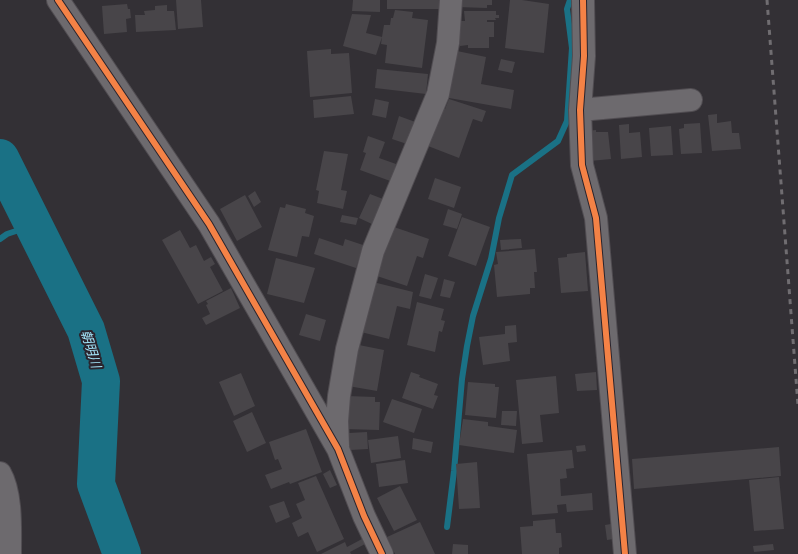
<svg xmlns="http://www.w3.org/2000/svg" width="798" height="554" viewBox="0 0 798 554" font-family="'Fira Sans Condensed','Noto Sans JP',sans-serif">
<rect width="100%" height="100%" fill="#333035"/>
<g fill="none" stroke-linecap="round" stroke-linejoin="round">
<path stroke="#1a7185" stroke-width="6" d="M 0,239 L 7,234 L 34,225
M 447,527 L 454,471 L 462,379 L 467,346 L 473,316 L 491,259 L 499,218 L 512,175 L 558,141 L 567,121 L 572,48 L 567,9 L 570,0"/>
<path stroke="#1a7185" stroke-width="38" d="M 0,158 L 86,330 L 101,381 L 96,484 L 122,554"/>
</g>
<path fill="#484549" d="M 176,0 L 201,0 L 203,27 L 178,29 Z
M 353,0 L 380,0 L 380,12 L 352,11 Z
M 387,0 L 440,0 L 440,9 L 387,9 Z
M 457,0 L 492,0 L 492,5 L 487,5 L 487,8 L 457,7 Z
M 510,0 L 522,0 L 549,4 L 544,53 L 505,48 Z
M 127,4 L 128,9 L 130,9 L 131,18 L 126,19 L 127,32 L 104,34 L 102,6 Z
M 167,5 L 167,11 L 174,11 L 176,30 L 136,32 L 135,15 L 145,15 L 144,11 L 155,10 L 155,6 Z
M 395,10 L 413,12 L 412,18 L 428,20 L 422,68 L 385,63 L 387,45 L 381,44 L 382,37 L 376,55 L 343,46 L 352,14 L 371,15 L 366,33 L 382,37 L 384,25 L 390,25 L 391,18 L 393,18 Z
M 464,11 L 496,11 L 496,15 L 499,15 L 499,18 L 495,18 L 496,20 L 487,20 L 487,22 L 494,22 L 494,37 L 489,37 L 489,48 L 468,48 L 468,45 L 460,46 L 460,21 L 465,21 Z
M 331,49 L 331,54 L 349,53 L 352,93 L 310,97 L 307,51 Z
M 457,51 L 486,57 L 481,84 L 514,90 L 511,109 L 449,98 Z
M 501,59 L 515,62 L 512,73 L 498,70 Z
M 377,69 L 428,74 L 426,94 L 375,88 Z
M 351,96 L 354,114 L 314,118 L 313,100 Z
M 375,99 L 389,102 L 386,118 L 372,115 Z
M 449,99 L 486,111 L 482,122 L 473,119 L 459,158 L 428,146 L 443,108 L 445,109 Z
M 717,114 L 717,123 L 731,121 L 732,133 L 739,133 L 741,149 L 712,151 L 708,115 Z
M 399,116 L 418,123 L 410,145 L 392,139 Z
M 700,123 L 702,153 L 681,154 L 679,129 L 684,128 L 684,124 Z
M 629,124 L 629,133 L 640,132 L 642,157 L 621,159 L 619,125 Z
M 671,126 L 673,155 L 651,156 L 649,128 Z
M 596,130 L 596,132 L 608,132 L 611,159 L 590,161 L 587,131 Z
M 368,136 L 385,142 L 379,158 L 396,164 L 395,168 L 398,168 L 393,182 L 360,170 L 366,153 L 363,152 Z
M 324,151 L 348,154 L 341,190 L 347,191 L 343,209 L 317,203 L 319,191 L 316,190 Z
M 435,178 L 461,187 L 454,208 L 428,199 Z
M 255,191 L 261,202 L 254,207 L 248,196 Z
M 370,194 L 383,199 L 372,224 L 359,218 Z
M 245,195 L 262,227 L 237,241 L 220,209 Z
M 286,204 L 306,209 L 305,213 L 314,216 L 309,237 L 302,236 L 297,257 L 268,250 L 280,207 L 285,208 Z
M 448,209 L 462,214 L 457,229 L 443,225 Z
M 342,215 L 358,218 L 356,225 L 340,222 Z
M 462,217 L 490,227 L 476,266 L 448,256 Z
M 391,226 L 429,239 L 423,258 L 417,256 L 407,286 L 374,275 Z
M 180,230 L 190,248 L 196,245 L 204,261 L 211,257 L 215,264 L 210,267 L 223,291 L 198,304 L 162,240 Z
M 319,238 L 343,246 L 345,239 L 363,245 L 356,268 L 314,254 Z
M 521,239 L 522,248 L 501,250 L 500,240 Z
M 535,249 L 537,272 L 534,272 L 535,288 L 530,288 L 530,294 L 497,297 L 494,265 L 498,264 L 496,252 Z
M 585,252 L 588,291 L 561,293 L 558,258 L 567,257 L 567,254 Z
M 276,258 L 315,268 L 304,303 L 267,294 Z
M 425,274 L 438,278 L 431,299 L 419,296 Z
M 444,279 L 455,282 L 450,298 L 440,296 Z
M 369,281 L 413,292 L 410,309 L 397,306 L 389,339 L 357,331 Z
M 231,288 L 240,308 L 206,325 L 202,318 L 210,314 L 206,305 L 208,304 L 206,301 Z
M 417,302 L 444,309 L 441,320 L 445,321 L 442,332 L 439,331 L 435,352 L 407,345 Z
M 306,314 L 326,320 L 320,341 L 299,335 Z
M 516,325 L 517,342 L 508,343 L 510,361 L 483,365 L 479,337 L 505,334 L 505,326 Z
M 354,344 L 384,350 L 377,391 L 348,386 Z
M 411,372 L 420,375 L 419,377 L 438,384 L 434,395 L 438,396 L 433,409 L 402,398 Z
M 596,372 L 597,390 L 577,391 L 575,374 Z
M 241,373 L 255,406 L 234,416 L 219,382 Z
M 556,376 L 559,413 L 540,415 L 543,442 L 522,444 L 516,380 Z
M 468,382 L 495,384 L 495,387 L 499,387 L 496,418 L 465,415 Z
M 347,396 L 375,397 L 375,402 L 380,402 L 379,430 L 345,429 Z
M 392,399 L 422,409 L 414,433 L 383,422 Z
M 502,411 L 517,411 L 516,426 L 501,425 Z
M 252,412 L 266,443 L 247,452 L 233,421 Z
M 463,419 L 488,422 L 488,426 L 517,430 L 514,453 L 459,445 Z
M 306,429 L 322,472 L 290,484 L 289,482 L 271,489 L 265,475 L 282,469 L 278,459 L 275,460 L 269,442 Z
M 367,432 L 368,449 L 350,450 L 349,433 Z
M 398,436 L 401,458 L 371,463 L 368,440 Z
M 413,438 L 433,442 L 431,453 L 412,449 Z
M 585,445 L 586,451 L 577,452 L 576,446 Z
M 779,447 L 781,476 L 634,489 L 632,459 Z
M 572,450 L 574,468 L 566,469 L 567,478 L 560,479 L 561,496 L 592,493 L 593,510 L 567,512 L 566,504 L 557,505 L 558,513 L 532,515 L 527,454 Z
M 405,460 L 408,483 L 379,487 L 376,464 Z
M 477,462 L 480,508 L 459,509 L 456,464 Z
M 330,470 L 337,485 L 330,488 L 323,474 Z
M 316,476 L 344,539 L 317,552 L 308,532 L 298,537 L 292,523 L 302,518 L 296,504 L 305,500 L 298,483 Z
M 779,477 L 784,529 L 754,531 L 749,480 Z
M 400,486 L 417,520 L 394,531 L 377,498 Z
M 284,501 L 290,517 L 276,523 L 269,506 Z
M 555,519 L 556,533 L 561,533 L 562,547 L 559,548 L 559,554 L 522,554 L 520,527 L 533,526 L 533,521 Z
M 420,522 L 435,554 L 395,554 L 387,537 Z
M 611,524 L 613,539 L 607,540 L 605,525 Z
M 362,539 L 365,544 L 350,552 L 351,554 L 321,554 L 345,542 L 347,547 Z
M 453,544 L 468,545 L 468,554 L 452,554 Z
M 773,544 L 774,550 L 754,552 L 753,546 Z"/>
<g fill="none" stroke-linecap="round" stroke-linejoin="round">
<defs>
<path id="minor" d="M 58,0 L 209,224 L 338,449 L 364,516 L 382,554
M 583,0 L 584,56 L 580,110 L 582,165 L 596,218 L 625,554
M 580,110 L 691,100
M 338,446 L 337,421 L 339,396 L 347,349 L 373,251 L 438,94 L 448,43 L 451,0
M 0,473 C 12,494 10,530 10,554"/>
</defs>
<use href="#minor" stroke="#514d52" stroke-width="24"/>
<use href="#minor" stroke="#6d6a6e" stroke-width="22"/>
<path stroke="#706d71" stroke-width="3" stroke-dasharray="5 5" stroke-linecap="butt" d="M 767,0 L 798,405"/>
<defs>
<path id="cycleway" d="M 58,0 L 209,224 L 338,449 L 364,516 L 382,554
M 583,0 L 584,56 L 580,110 L 582,165 L 596,218 L 625,554"/>
</defs>
<use href="#cycleway" stroke="#2a242d" stroke-width="8"/>
<use href="#cycleway" stroke="#f48246" stroke-width="6"/>
</g>
<g text-anchor="middle" dominant-baseline="central" stroke-width="4" stroke-linejoin="round" paint-order="stroke">
<g font-size="13" font-style="italic" fill="#a3e5f9" stroke="#2a242d">
<text transform="translate(91 349) rotate(73)">朝明川</text>
</g>
</g>
</svg>
